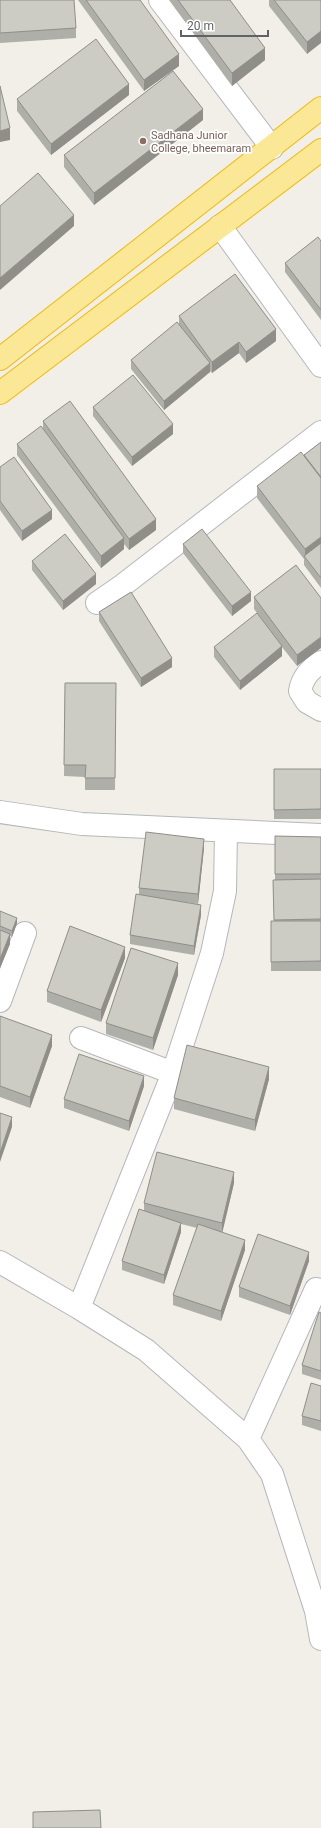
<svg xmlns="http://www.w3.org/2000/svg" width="321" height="1828" viewBox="0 0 321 1828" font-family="Roboto,sans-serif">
<rect width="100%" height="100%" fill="#f1efe8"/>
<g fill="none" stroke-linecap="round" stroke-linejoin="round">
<defs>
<path id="street" d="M 160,0 L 272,148
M 220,226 L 321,366
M 97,603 L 123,585 L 321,432
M 321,662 C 310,669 302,678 300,691 L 307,702 L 321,710
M 0,812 L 82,824 L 321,835
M 0,1001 L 25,933
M 81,1038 L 173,1073
M 0,1262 L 79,1308 L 146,1350 L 248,1439 L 272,1474 L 316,1611 L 321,1639
M 79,1308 L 173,1073 L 212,953 L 225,891 L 226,831
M 248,1439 L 316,1289 L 321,1290"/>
<path id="highway" d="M 0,359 L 321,108
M 0,393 L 321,150"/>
</defs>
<use href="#street" stroke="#b5b7bc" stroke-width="24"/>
<use href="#highway" stroke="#f2ba07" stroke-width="24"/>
<use href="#street" stroke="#fff" stroke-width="22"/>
<use href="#highway" stroke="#fae896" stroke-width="22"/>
</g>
<path fill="#afafa9" d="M 0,0 L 76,28 L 76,38 L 0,43 Z
M 78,0 L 140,0 L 179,66 L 144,91 Z
M 169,0 L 230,0 L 265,60 L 232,86 Z
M 269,0 L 321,0 L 307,54 L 269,6 Z
M 129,95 L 51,155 L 17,111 L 17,99 Z
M 203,120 L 94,205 L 64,167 L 64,155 Z
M 321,241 L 321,320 L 285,272 L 285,263 Z
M 179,316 L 276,341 L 246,363 L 239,353 L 212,373 L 210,371 L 210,372 L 164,410 L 131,369 L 131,360 L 179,323 Z
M 93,407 L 173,434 L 132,466 L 93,416 Z
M 43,421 L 156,530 L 129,550 L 124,544 L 124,549 L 101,568 L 17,455 L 17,444 L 43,428 Z
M 321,442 L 321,588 L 304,565 L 304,559 L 257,498 L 257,486 L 304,457 L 304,455 Z
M 0,467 L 52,519 L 22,541 L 0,510 Z
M 183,544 L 251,601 L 232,616 L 183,553 Z
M 32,561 L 96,584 L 63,610 L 32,570 Z
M 254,597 L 321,598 L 297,666 L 282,647 L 282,656 L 240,690 L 214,657 L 214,647 L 271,632 L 254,609 Z
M 99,612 L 172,667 L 141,687 L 99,621 Z
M 65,683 L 116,683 L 115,790 L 85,790 L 85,777 L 64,776 Z
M 274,769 L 321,769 L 321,819 L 274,819 Z
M 275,836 L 321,837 L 321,971 L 271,971 L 271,921 L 274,921 L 273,880 L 275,880 Z
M 204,848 L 198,904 L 177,901 L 201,915 L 194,955 L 130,944 L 130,935 L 139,895 L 139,888 Z
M 0,911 L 17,923 L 12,937 L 10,936 L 10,944 L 0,968 Z
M 125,958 L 101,1022 L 47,1002 L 47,991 Z
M 178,975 L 153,1050 L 106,1034 L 106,1023 Z
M 0,1016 L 52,1046 L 30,1108 L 0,1097 Z
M 269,1079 L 255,1131 L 174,1109 L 174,1098 Z
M 144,1086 L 129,1131 L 64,1108 L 64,1099 Z
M 234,1183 L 222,1232 L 245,1250 L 221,1321 L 173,1305 L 173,1295 L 197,1228 L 181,1224 L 181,1232 L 164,1284 L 122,1270 L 122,1261 L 144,1211 L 144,1203 Z
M 309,1261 L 290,1315 L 239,1297 L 239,1287 Z
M 321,1313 L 321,1380 L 302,1374 L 302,1365 Z
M 321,1386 L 321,1431 L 302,1425 L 302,1416 Z"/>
<path fill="#8f8e89" d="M 321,31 L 321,43 L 307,54 L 307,42 Z
M 265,48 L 265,60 L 232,86 L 232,73 Z
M 179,54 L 179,66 L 144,91 L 144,80 Z
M 129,84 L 129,95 L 51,155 L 51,144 Z
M 203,109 L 203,120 L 94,205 L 94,193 Z
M 10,128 L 10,140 L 0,142 L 0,131 Z
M 74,215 L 74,226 L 0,290 L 0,278 Z
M 276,329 L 276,341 L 246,363 L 246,352 Z
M 239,342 L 239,353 L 212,373 L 212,362 Z
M 210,363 L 210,372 L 164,410 L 164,401 Z
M 173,424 L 173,434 L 132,466 L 132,457 Z
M 52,510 L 52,519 L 22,541 L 22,531 Z
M 156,519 L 156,530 L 129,550 L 129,539 Z
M 321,537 L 321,548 L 305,558 L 305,549 Z
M 124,538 L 124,549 L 101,568 L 101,556 Z
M 96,574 L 96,584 L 63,610 L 63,601 Z
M 251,592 L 251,601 L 232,616 L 232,606 Z
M 321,637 L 321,648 L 297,666 L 297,655 Z
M 282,646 L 282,656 L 240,690 L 240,681 Z
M 172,658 L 172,667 L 141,687 L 141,678 Z
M 204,839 L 204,848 L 198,904 L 198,894 Z
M 201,905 L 201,915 L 194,955 L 194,946 Z
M 17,918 L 17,923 L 12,937 L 12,931 Z
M 10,934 L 10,944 L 0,968 L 0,959 Z
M 125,947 L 125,958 L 101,1022 L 101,1010 Z
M 178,963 L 178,975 L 153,1050 L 153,1038 Z
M 52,1035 L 52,1046 L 30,1108 L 30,1097 Z
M 269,1067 L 269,1079 L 255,1131 L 255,1120 Z
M 144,1076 L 144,1086 L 129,1131 L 129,1121 Z
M 12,1117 L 12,1127 L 0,1162 L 0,1153 Z
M 234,1172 L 234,1183 L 222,1234 L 222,1223 Z
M 181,1223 L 181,1232 L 164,1284 L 164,1275 Z
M 245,1240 L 245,1250 L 221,1321 L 221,1311 Z
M 309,1252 L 309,1261 L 290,1315 L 290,1306 Z"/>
<path fill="#cccbc4" stroke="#8f8e89" d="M 0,0 L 74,0 L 76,28 L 0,33 Z
M 86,0 L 140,0 L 179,54 L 144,80 Z
M 178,0 L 230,0 L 265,48 L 232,73 Z
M 274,0 L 321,0 L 321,31 L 307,42 Z
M 96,39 L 129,84 L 51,144 L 17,99 Z
M 173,71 L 203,109 L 94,193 L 64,155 Z
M 0,86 L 10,128 L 0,131 Z
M 38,173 L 74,215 L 0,278 L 0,206 Z
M 318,237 L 321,241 L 321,310 L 285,263 Z
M 235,274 L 276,329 L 246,352 L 239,342 L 212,362 L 179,316 Z
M 177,322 L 210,363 L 164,401 L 131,360 Z
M 133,375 L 173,424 L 132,457 L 93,407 Z
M 70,401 L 156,519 L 129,539 L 43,421 Z
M 41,426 L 124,538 L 101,556 L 17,444 Z
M 321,442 L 321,477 L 304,455 Z
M 301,452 L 321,478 L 321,537 L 305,549 L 257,486 Z
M 14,457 L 52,510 L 22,531 L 0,501 L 0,467 Z
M 202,529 L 251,592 L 232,606 L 183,544 Z
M 65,534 L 96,574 L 63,601 L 32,561 Z
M 321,543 L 321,578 L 304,556 Z
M 296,565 L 321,598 L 321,637 L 297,655 L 254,597 Z
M 131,592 L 172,658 L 141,678 L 99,612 Z
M 257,613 L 282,646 L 240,681 L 214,647 Z
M 65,683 L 116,683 L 115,778 L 85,778 L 86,765 L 64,765 Z
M 274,769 L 321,769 L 321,809 L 274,810 Z
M 146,832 L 204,839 L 198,894 L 139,888 Z
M 275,836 L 321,837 L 321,874 L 275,874 Z
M 321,879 L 321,919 L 274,920 L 273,880 Z
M 136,894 L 201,905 L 194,946 L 130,935 Z
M 0,911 L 17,918 L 12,931 L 0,926 Z
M 271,921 L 321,921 L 321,961 L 271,962 Z
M 70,926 L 125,947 L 101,1010 L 47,991 Z
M 0,930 L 10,934 L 0,959 Z
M 131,948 L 178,963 L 153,1038 L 106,1023 Z
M 0,1016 L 52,1035 L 30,1097 L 0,1086 Z
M 187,1045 L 269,1067 L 255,1120 L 174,1098 Z
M 79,1054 L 144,1076 L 129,1121 L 64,1099 Z
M 0,1113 L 12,1117 L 0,1153 Z
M 157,1152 L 234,1172 L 222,1223 L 144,1203 Z
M 139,1209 L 181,1223 L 164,1275 L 122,1261 Z
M 198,1224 L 245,1240 L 221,1311 L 173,1295 Z
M 258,1234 L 309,1252 L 290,1306 L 239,1287 Z
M 319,1312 L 321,1313 L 321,1371 L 302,1365 Z
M 311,1383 L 321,1386 L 321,1421 L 302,1416 Z
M 100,1810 L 101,1828 L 33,1828 L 33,1812 Z"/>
<circle fill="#8d6e63" stroke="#fff" stroke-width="1.5" cx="143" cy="141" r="4"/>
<g text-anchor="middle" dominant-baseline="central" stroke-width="3.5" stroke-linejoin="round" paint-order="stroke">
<g font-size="11" fill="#785e54" stroke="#fff" text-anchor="start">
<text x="151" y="135">Sadhana Junior<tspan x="151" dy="13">College, bheemaram</tspan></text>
</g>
</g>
<path d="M181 30v6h87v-6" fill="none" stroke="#5f6268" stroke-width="2"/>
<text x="187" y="30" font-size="12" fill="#5f6268" stroke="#ffffff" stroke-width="3" paint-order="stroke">20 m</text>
</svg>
